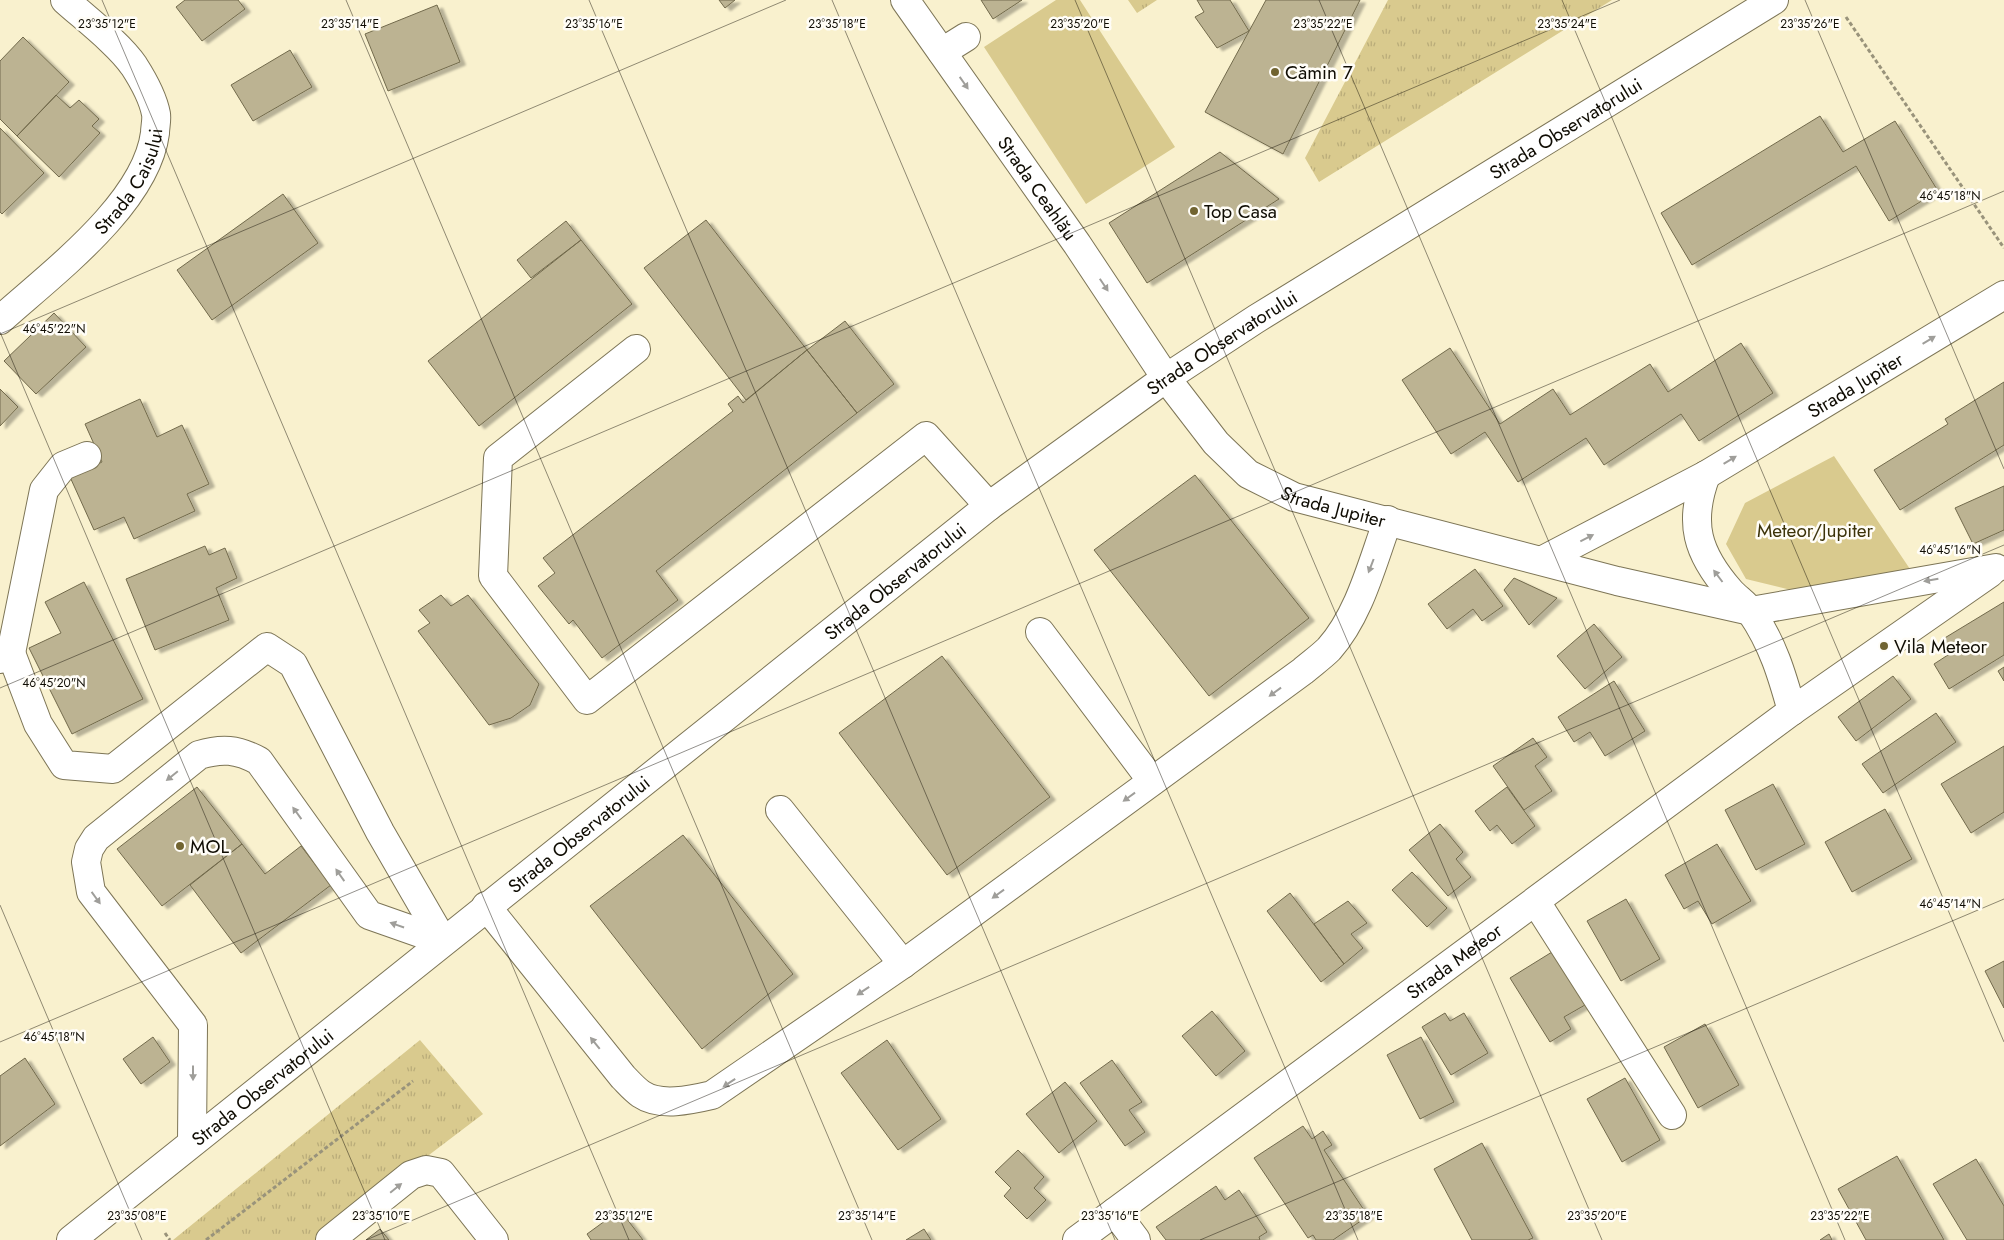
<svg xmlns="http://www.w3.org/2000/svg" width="2004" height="1240" viewBox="0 0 2004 1240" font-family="Jost,sans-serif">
<defs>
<pattern id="grass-tufts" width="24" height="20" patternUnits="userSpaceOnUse" patternTransform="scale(1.25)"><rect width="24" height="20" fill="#d9ca8e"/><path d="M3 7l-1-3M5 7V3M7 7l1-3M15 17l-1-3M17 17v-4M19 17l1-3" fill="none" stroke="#b9ac79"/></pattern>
<filter id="shadow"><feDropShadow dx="5.5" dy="3" stdDeviation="1" flood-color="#0004"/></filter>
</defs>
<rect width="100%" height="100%" fill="#f9f1ce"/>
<path fill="url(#grass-tufts)" d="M 1128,0 L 1157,0 L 1137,13 Z
M 1388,0 L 1612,0 L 1319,182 L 1305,158 Z
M 420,1040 L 483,1114 L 317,1240 L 173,1240 Z"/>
<path fill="#d9ca8e" d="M 1056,0 L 1080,0 L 1175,147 L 1086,204 L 984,47 Z
M 1834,456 L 1914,575 L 1795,591 L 1746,579 L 1726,544 L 1745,503 Z"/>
<path fill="#bcb392" stroke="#726a4c" filter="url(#shadow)" d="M 185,0 L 238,0 L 245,9 L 202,41 L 176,7 Z
M 719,0 L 735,0 L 725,8 Z
M 981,0 L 1022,0 L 993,19 Z
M 1197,0 L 1230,0 L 1249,31 L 1217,48 L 1195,17 L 1204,12 Z
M 1266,0 L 1360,0 L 1283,154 L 1205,112 Z
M 437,5 L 460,62 L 388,91 L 365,34 Z
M 23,37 L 69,82 L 17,136 L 0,119 L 0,61 Z
M 290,50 L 312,87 L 253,121 L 231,85 Z
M 56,95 L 70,108 L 79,100 L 99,119 L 92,126 L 100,133 L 59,177 L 17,136 Z
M 1820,116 L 1843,152 L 1895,121 L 1938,191 L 1889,221 L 1856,166 L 1692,265 L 1661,213 Z
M 0,128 L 44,173 L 2,214 L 0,212 Z
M 1220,152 L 1279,199 L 1147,283 L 1109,223 Z
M 283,194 L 318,243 L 212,320 L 177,270 Z
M 706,220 L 807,350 L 746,400 L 644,268 Z
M 566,221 L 581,240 L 531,278 L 517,260 Z
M 581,240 L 632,304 L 479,426 L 428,361 Z
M 54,313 L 86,347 L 36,394 L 4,361 Z
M 845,321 L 894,384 L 857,413 L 807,350 Z
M 1741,343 L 1773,393 L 1699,441 L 1681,414 L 1604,465 L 1586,438 L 1518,482 L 1485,432 L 1451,454 L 1402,380 L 1450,348 L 1500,424 L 1553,389 L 1570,415 L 1650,364 L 1668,392 Z
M 807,350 L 857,413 L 656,571 L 678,600 L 602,658 L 573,620 L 569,624 L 538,586 L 555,573 L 543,558 L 733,411 L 728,404 L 738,396 L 743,403 Z
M 2004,382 L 2004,445 L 1900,510 L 1874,470 L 1948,424 L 1945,419 Z
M 0,389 L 18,407 L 0,426 Z
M 140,399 L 157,437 L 182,425 L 209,484 L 187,494 L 195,511 L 134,539 L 124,517 L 94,530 L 70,477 L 102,462 L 85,424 Z
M 1195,475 L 1309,618 L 1209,696 L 1094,550 Z
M 2004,486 L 2004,530 L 1973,544 L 1955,508 Z
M 205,546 L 209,555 L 225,548 L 237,578 L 216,588 L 229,620 L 155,650 L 126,579 Z
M 1475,569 L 1503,606 L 1482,621 L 1473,609 L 1447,629 L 1428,604 Z
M 1514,578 L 1557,598 L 1529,625 L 1504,590 Z
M 84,582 L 143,699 L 72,734 L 29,648 L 61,633 L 45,602 Z
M 441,595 L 451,606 L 468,595 L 539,684 L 530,705 L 511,718 L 489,725 L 418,631 L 430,623 L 419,610 Z
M 2004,602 L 2004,655 L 1949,689 L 1934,664 L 1951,653 L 1943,639 Z
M 1594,624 L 1622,657 L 1585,689 L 1557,656 Z
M 942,656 L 1050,797 L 947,875 L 839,733 Z
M 2004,667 L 2004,681 L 1998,671 Z
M 1893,676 L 1911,699 L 1856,741 L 1838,717 Z
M 1614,681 L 1645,731 L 1605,756 L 1590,732 L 1574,742 L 1558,717 Z
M 1936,713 L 1956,742 L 1883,793 L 1862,764 Z
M 1533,738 L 1547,757 L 1535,766 L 1552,791 L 1524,810 L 1493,766 Z
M 2004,746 L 2004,812 L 1971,833 L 1941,784 Z
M 1773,784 L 1805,844 L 1756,870 L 1725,810 Z
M 197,787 L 242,844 L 162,906 L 117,849 Z
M 1507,787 L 1535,826 L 1512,844 L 1497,825 L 1490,831 L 1475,811 Z
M 1885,809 L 1912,859 L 1852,892 L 1825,842 Z
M 1440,824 L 1463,852 L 1456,859 L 1471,877 L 1448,896 L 1409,850 Z
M 683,835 L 793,974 L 702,1049 L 590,906 Z
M 242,844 L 265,874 L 301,846 L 331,885 L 241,953 L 190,885 Z
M 1717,844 L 1751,901 L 1712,924 L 1698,901 L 1684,909 L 1665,875 Z
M 1412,872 L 1447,908 L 1427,927 L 1392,890 Z
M 1290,893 L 1344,964 L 1321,982 L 1267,911 Z
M 1626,899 L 1660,959 L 1621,981 L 1587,921 Z
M 1348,901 L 1367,923 L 1351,934 L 1363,948 L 1344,964 L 1314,924 Z
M 1552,952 L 1585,1005 L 1564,1017 L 1571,1029 L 1550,1042 L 1510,978 Z
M 2004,961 L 2004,1008 L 1985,971 Z
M 1212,1011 L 1245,1051 L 1216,1076 L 1182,1036 Z
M 1445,1013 L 1450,1021 L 1464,1013 L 1488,1053 L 1451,1075 L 1422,1027 Z
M 1705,1024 L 1739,1085 L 1698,1108 L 1664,1047 Z
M 153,1037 L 170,1062 L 141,1084 L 123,1059 Z
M 1421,1037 L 1454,1102 L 1420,1119 L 1387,1055 Z
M 887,1040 L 941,1119 L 898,1150 L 841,1073 Z
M 25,1058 L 55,1104 L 0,1146 L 0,1076 Z
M 1112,1060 L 1142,1102 L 1129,1110 L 1145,1132 L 1125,1146 L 1080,1083 Z
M 1625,1078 L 1660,1140 L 1622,1162 L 1587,1099 Z
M 1065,1082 L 1097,1121 L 1059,1153 L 1026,1114 Z
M 1303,1126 L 1312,1139 L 1323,1131 L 1332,1145 L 1324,1150 L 1368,1216 L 1333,1240 L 1316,1240 L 1313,1235 L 1308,1238 L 1254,1158 Z
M 1482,1143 L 1533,1238 L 1528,1240 L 1472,1240 L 1434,1169 Z
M 1018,1150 L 1044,1177 L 1034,1188 L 1046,1200 L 1027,1219 L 1004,1196 L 1011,1188 L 995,1172 Z
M 1897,1156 L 1944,1240 L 1866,1240 L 1838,1189 Z
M 1976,1159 L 2004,1206 L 2004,1240 L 1967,1240 L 1933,1184 Z
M 1216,1186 L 1225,1200 L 1239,1190 L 1267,1232 L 1259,1237 L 1260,1240 L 1166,1240 L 1156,1227 Z
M 620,1210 L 643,1240 L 591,1240 L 587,1234 Z
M 380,1229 L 389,1240 L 366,1240 Z
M 924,1229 L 931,1240 L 906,1240 Z
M 1829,1234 L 1832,1240 L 1820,1240 Z"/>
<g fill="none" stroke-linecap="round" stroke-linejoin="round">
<defs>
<g id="minor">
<path id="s1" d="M 905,0 L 1077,244 L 1166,378 L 1216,443 L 1248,474 L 1294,497 L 1617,581 L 1751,611 L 1996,568"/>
<path d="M 942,52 L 966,37"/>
<path id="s2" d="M 0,320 C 51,274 146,204 155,133 C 155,127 157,120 156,114 C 153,98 143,80 134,66 C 119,44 85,18 65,0"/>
<path d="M 636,349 L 498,458 L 493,576 L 587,700 L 926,436 L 989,506"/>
<path d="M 1706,475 C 1688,523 1697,553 1730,591 C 1736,598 1746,604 1751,612 C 1773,644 1782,675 1792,711"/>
<path id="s3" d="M 1543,560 L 1706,475 L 2004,295"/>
<path d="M 1040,632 L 1152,781"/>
<path d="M 11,653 L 38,724 L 64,765 L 113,769 L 267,647 L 293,664 L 380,832 L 443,941"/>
<path d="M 0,659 L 11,653 L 44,490 L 63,466 L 87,456"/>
<path d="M 780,810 L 903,964"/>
<path d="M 1536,902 L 1672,1115"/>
<path d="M 486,906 L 623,1077 C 629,1083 634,1089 641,1094 C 660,1107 691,1100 712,1095 L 903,964 L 1303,671 C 1311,664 1321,657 1329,649 C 1360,614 1372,563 1388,520"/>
<path d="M 192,1141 L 193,1025 L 91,892 L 86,862 L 89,849 L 96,838 L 199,755 C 222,748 237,749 259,761 L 369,915 L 443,941"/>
<path d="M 1115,1212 L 1136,1240"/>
<path d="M 330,1240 L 411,1175 L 426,1170 L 441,1173 L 494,1240"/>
<path id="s4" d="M 1077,1240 L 1792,711 L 1990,573"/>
</g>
<g id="major">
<path id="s5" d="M 71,1240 L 989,506 L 1166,378 L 1256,319 L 1774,0"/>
</g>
</defs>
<use href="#minor" stroke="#7d7556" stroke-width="30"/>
<use href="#major" stroke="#7d7556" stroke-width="30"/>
<path stroke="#99937b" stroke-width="3" stroke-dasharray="4 2.5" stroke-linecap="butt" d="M 1846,17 L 2004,248
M 165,1233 L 170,1240
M 206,1240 L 413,1081"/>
<use href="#minor" stroke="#fff" stroke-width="28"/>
<use href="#major" stroke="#fff" stroke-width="28"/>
</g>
<defs><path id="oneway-solid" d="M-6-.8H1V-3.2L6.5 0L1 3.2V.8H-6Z" transform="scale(1.25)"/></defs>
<g fill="#9f9e9a">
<use href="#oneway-solid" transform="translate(964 83) rotate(55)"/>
<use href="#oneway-solid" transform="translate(1104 285) rotate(56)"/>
<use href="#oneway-solid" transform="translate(1929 340) rotate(-31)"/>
<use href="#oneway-solid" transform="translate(1730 460) rotate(-31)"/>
<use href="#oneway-solid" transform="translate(1587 538) rotate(-27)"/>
<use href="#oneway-solid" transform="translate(1371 566) rotate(111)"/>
<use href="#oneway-solid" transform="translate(1718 576) rotate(-127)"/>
<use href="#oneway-solid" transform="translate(1931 580) rotate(170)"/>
<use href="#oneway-solid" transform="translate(1275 692) rotate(144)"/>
<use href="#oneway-solid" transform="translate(172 776) rotate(141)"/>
<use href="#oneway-solid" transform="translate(1129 797) rotate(144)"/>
<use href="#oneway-solid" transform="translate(297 813) rotate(-126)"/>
<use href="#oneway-solid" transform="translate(340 875) rotate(-125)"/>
<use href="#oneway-solid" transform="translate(998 894) rotate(144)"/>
<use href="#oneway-solid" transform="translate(96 898) rotate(54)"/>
<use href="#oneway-solid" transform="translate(397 925) rotate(-161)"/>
<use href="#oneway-solid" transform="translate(863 991) rotate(146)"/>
<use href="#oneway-solid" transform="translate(595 1043) rotate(-129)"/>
<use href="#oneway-solid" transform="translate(193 1073) rotate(90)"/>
<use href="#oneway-solid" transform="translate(729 1083) rotate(146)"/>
<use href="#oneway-solid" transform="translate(396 1188) rotate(-39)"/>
</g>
<path fill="none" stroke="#0f0c03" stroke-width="1" stroke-opacity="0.45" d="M 102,0 L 629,1240M 346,0 L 872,1240M 589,0 L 1115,1240M 832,0 L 1358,1240M 1075,0 L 1602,1240M 1319,0 L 1845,1240M 1562,0 L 2004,1042M 1805,0 L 2004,469M 0,332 L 385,1240M 0,334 L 786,0M 0,688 L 1620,0M 0,905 L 142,1240M 0,1042 L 2004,191M 366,1240 L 2004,545M 1200,1240 L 2004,899"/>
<g fill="#716431" stroke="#fffdf7" stroke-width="2">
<circle cx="1275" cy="72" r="5"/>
<circle cx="1194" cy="211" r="5"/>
<circle cx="1884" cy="646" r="5"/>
<circle cx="180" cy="846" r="5"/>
</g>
<g text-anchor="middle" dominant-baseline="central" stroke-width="5" stroke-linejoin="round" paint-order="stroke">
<g font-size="19" fill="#0f0c03" stroke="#fffdf7" text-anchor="start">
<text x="1285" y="72">Cămin 7</text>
<text x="1204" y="211">Top Casa</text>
<text x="1894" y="646">Vila Meteor</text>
<text x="190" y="846">MOL</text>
</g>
<g font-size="19" fill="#0f0c03" stroke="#fffdf7">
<text stroke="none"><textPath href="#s5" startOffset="1865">Strada Observatorului</textPath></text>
<text stroke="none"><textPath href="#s2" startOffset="192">Strada Caisului</textPath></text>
<text stroke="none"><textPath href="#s1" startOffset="230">Strada Ceahlău</textPath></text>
<text stroke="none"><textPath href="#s5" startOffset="1460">Strada Observatorului</textPath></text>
<text stroke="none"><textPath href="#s3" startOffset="358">Strada Jupiter</textPath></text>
<text stroke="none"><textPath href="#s1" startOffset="678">Strada Jupiter</textPath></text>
<text stroke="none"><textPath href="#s5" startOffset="1055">Strada Observatorului</textPath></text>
<text stroke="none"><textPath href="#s5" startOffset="650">Strada Observatorului</textPath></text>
<text stroke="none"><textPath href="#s4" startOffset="469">Strada Meteor</textPath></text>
<text stroke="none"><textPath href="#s5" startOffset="245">Strada Observatorului</textPath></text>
</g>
<g font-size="19" fill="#3c330a" stroke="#fffdf7">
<text x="1815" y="530">Meteor/Jupiter</text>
</g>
</g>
<g font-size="12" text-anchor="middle" fill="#0f0c03" stroke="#fffdf7" stroke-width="5" stroke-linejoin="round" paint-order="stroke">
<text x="107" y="28">23°35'12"E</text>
<text x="350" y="28">23°35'14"E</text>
<text x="594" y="28">23°35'16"E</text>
<text x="837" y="28">23°35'18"E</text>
<text x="1080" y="28">23°35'20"E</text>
<text x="1323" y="28">23°35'22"E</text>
<text x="1567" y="28">23°35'24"E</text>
<text x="1810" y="28">23°35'26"E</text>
<text x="1950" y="200">46°45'18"N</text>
<text x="54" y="333">46°45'22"N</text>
<text x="1950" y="554">46°45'16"N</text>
<text x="54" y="687">46°45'20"N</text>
<text x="1950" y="908">46°45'14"N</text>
<text x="54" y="1041">46°45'18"N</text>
<text x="137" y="1220">23°35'08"E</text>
<text x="381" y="1220">23°35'10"E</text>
<text x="624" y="1220">23°35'12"E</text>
<text x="867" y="1220">23°35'14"E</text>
<text x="1110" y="1220">23°35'16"E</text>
<text x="1354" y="1220">23°35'18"E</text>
<text x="1597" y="1220">23°35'20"E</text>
<text x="1840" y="1220">23°35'22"E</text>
</g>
</svg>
